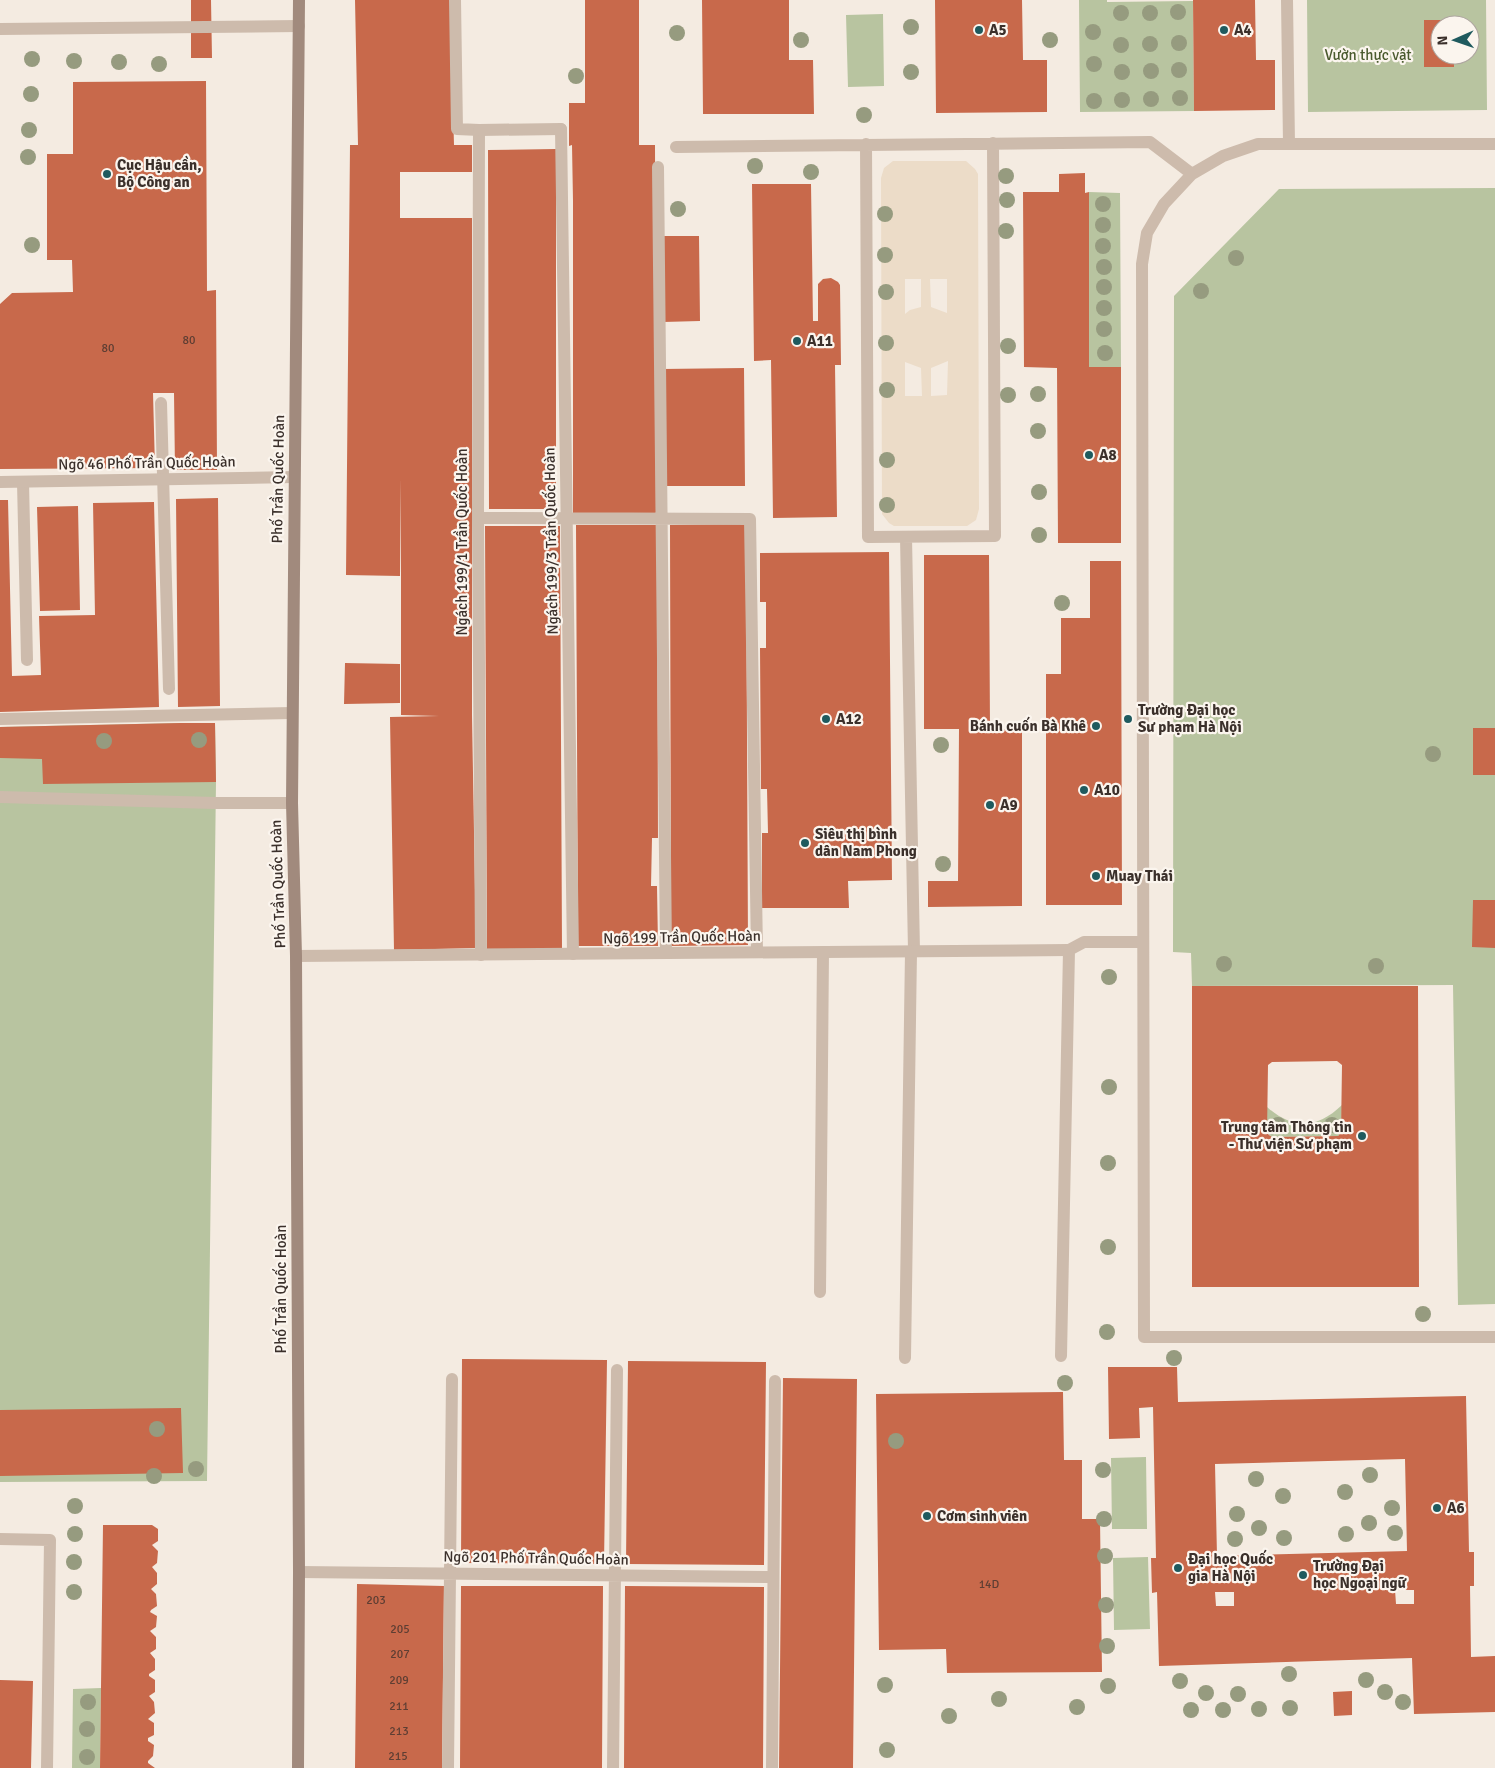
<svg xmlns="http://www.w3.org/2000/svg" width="1495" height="1768" viewBox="0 0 1495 1768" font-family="Signika,sans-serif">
<rect width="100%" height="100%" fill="#f4ebe1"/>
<path fill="#b8c4a0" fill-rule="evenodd" d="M 1079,0 L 1107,0 L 1107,2 L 1193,1 L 1194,111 L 1080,112 Z
M 1307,0 L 1486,0 L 1487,110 L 1308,112 ZM 1440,25 L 1470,25 L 1470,55 L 1440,55 Z
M 883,14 L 884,86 L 848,87 L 846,15 Z
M 1495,188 L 1495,1304 L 1458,1305 L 1453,985 L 1192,986 L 1191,953 L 1173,952 L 1174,296 L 1279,189 Z
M 1089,192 L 1120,193 L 1121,367 L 1089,367 Z
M 181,723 L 215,723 L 216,782 L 207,1481 L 0,1482 L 0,727 Z
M 1342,1105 L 1341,1133 L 1338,1136 L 1272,1137 L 1267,1133 L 1267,1107 C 1293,1130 1317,1129 1342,1105 Z
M 1146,1457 L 1147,1529 L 1112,1529 L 1111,1458 Z
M 1148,1557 L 1150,1629 L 1114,1630 L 1113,1558 Z
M 101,1688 L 100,1768 L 72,1768 L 73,1689 Z"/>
<path fill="#ecdcc8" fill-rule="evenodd" d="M 893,161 L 966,161 L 975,169 L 978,174 L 979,509 L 976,520 L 967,526 L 894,526 L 889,523 L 882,514 L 881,178 L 884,168 ZM 905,279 L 921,279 L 921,307 L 910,310 L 905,314 ZM 930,279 L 947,279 L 947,313 L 931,307 ZM 948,361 L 947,395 L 931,396 L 931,368 ZM 905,362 L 921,368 L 922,396 L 905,396 Z"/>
<path fill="#c8694b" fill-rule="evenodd" d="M 191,0 L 211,0 L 212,58 L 191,58 Z
M 355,0 L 450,0 L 454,145 L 472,145 L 472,172 L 400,172 L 400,218 L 472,218 L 472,715 L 476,948 L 394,950 L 390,717 L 439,716 L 401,715 L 401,478 L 400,576 L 346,575 L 350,145 L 358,145 Z
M 585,0 L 639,0 L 639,145 L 655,145 L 656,515 L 573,515 L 573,201 L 572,145 L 569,146 L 569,103 L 585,103 Z
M 702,0 L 789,0 L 789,60 L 813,60 L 814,114 L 703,114 Z
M 935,0 L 1022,0 L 1023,60 L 1047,60 L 1047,112 L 936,113 Z
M 1193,0 L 1255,0 L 1256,60 L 1275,60 L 1275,110 L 1194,111 Z
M 1424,20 L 1455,20 L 1455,25 L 1440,25 L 1440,55 L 1454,55 L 1454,67 L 1424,67 Z
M 206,81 L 207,291 L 216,290 L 217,470 L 175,470 L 174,393 L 153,393 L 155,468 L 0,469 L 0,304 L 12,293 L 73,292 L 72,260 L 47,260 L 47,154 L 73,154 L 73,82 Z
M 556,149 L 556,509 L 489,509 L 488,150 Z
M 1085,173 L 1085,193 L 1089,192 L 1089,367 L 1121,367 L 1121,543 L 1058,543 L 1057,368 L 1024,367 L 1023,192 L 1059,192 L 1059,174 Z
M 752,184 L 811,184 L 813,321 L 818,321 L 818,284 L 823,279 L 831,278 L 838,282 L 840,285 L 841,365 L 835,365 L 837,517 L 773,518 L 771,360 L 754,361 Z
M 662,236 L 699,236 L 700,321 L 663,322 Z
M 744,368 L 745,486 L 663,486 L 662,369 Z
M 218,498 L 220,706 L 178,707 L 176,499 Z
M 0,500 L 8,500 L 12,676 L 41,675 L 39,616 L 95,615 L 93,503 L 154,502 L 159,707 L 0,712 Z
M 78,506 L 80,610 L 40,611 L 37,507 Z
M 746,524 L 748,945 L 671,946 L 670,525 Z
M 576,525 L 657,525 L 658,838 L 652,838 L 651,886 L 657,886 L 658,946 L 578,946 Z
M 485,526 L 560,526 L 562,949 L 487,949 Z
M 889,552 L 892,880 L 848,881 L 849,908 L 762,908 L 762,833 L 768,833 L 767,789 L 761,789 L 760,648 L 766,648 L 766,602 L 760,602 L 760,553 Z
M 924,555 L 989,555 L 990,730 L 1022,729 L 1022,906 L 928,907 L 928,881 L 958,881 L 959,729 L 924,729 Z
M 1090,561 L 1121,561 L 1122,905 L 1046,905 L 1046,674 L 1061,674 L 1061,618 L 1090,618 Z
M 345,663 L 400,664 L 400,703 L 344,704 Z
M 181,723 L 215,723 L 216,782 L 43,784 L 42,759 L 0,758 L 0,727 Z
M 1473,728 L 1495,728 L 1495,775 L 1473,775 Z
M 1473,900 L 1495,900 L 1495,948 L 1472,947 Z
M 1192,986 L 1418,986 L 1419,1287 L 1192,1287 ZM 1337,1061 L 1342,1065 L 1341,1133 L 1338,1136 L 1272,1137 L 1269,1135 L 1267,1133 L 1268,1065 L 1272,1062 Z
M 462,1359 L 607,1360 L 604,1564 L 461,1563 Z
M 628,1361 L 766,1362 L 764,1565 L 626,1564 Z
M 1108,1367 L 1177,1367 L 1178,1402 L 1466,1396 L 1469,1552 L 1474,1552 L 1474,1586 L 1470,1586 L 1471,1657 L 1495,1656 L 1495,1712 L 1414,1714 L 1412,1658 L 1159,1666 L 1157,1592 L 1152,1593 L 1151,1558 L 1156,1558 L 1153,1407 L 1139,1408 L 1140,1438 L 1109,1439 ZM 1405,1459 L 1407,1551 L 1217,1556 L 1215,1464 ZM 1395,1590 L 1414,1590 L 1414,1604 L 1396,1604 ZM 1215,1592 L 1234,1592 L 1234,1606 L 1216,1606 Z
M 783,1378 L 857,1379 L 853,1768 L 779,1768 Z
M 1063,1392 L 1064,1460 L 1082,1460 L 1082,1519 L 1100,1519 L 1102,1672 L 947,1673 L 946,1649 L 879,1650 L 876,1394 Z
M 181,1408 L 183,1473 L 0,1476 L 0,1410 Z
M 103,1525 L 152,1525 L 158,1529 L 158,1541 L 152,1545 L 158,1551 L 157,1563 L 152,1567 L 157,1573 L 157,1584 L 151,1589 L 156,1594 L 157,1606 L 151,1610 L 150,1612 L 157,1616 L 156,1627 L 150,1631 L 156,1637 L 156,1649 L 150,1653 L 155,1659 L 155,1670 L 149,1674 L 149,1676 L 155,1680 L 155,1692 L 149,1696 L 154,1702 L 155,1713 L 148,1719 L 154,1723 L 154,1735 L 148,1738 L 148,1741 L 154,1745 L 153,1756 L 148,1761 L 148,1763 L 155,1768 L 100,1768 Z
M 357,1584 L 444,1586 L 442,1768 L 355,1768 Z
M 461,1586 L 603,1586 L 602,1768 L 460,1768 Z
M 625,1586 L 764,1587 L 763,1768 L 624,1768 Z
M 0,1680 L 33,1681 L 31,1768 L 0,1768 Z
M 1352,1691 L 1352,1715 L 1334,1716 L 1333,1692 Z"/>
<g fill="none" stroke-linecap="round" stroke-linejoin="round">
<path stroke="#cdbbac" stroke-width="12" d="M 455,0 L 457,129 L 479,130 L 478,518 L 481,955
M 1287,0 L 1289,144
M 0,29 L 299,26
M 561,129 L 573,954
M 866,144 L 868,537 L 995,536 L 993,143
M 1495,144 L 1258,144 L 1223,156 L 1192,174 L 1164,204 L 1147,233 L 1142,264 L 1144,1337 L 1495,1337
M 676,147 L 1150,142 L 1192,174
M 658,167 L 666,953
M 161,403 L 169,689
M 23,482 L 27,660
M 478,518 L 750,519 L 757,952
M 906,537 L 914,951
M 0,719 L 292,713
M 0,797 L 215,803 L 292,803
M 820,1292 L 823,952
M 1061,1356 L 1069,950 L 1084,942 L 1143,942
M 905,1358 L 911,952
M 0,1539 L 50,1540 L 47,1768
M 299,1572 L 773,1577
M 448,1768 L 452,1379
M 613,1768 L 617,1370
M 772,1768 L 775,1381"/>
<path stroke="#cdbbac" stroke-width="12" d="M 479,130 L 561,129
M 0,482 L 294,477
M 296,956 L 1069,950"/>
<path stroke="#a18a7d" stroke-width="12" d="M 298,1768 L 299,1572 L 296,956 L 292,803 L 299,0"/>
</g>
<g fill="#969b7f">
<circle cx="1178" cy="12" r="8"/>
<circle cx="1121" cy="13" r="8"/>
<circle cx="1150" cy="13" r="8"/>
<circle cx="911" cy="27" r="8"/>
<circle cx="1093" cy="32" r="8"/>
<circle cx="677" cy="33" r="8"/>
<circle cx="801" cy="40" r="8"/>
<circle cx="1050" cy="40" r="8"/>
<circle cx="1179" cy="43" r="8"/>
<circle cx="1150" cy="44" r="8"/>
<circle cx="1121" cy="45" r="8"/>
<circle cx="32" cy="59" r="8"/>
<circle cx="74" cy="61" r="8"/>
<circle cx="119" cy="62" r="8"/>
<circle cx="159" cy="64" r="8"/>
<circle cx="1094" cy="64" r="8"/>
<circle cx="1179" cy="70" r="8"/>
<circle cx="1151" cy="71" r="8"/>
<circle cx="911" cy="72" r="8"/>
<circle cx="1122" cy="72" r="8"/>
<circle cx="576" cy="76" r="8"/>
<circle cx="31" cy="94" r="8"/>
<circle cx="1180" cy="98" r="8"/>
<circle cx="1151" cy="99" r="8"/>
<circle cx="1122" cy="100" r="8"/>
<circle cx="1094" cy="101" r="8"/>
<circle cx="864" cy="115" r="8"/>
<circle cx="29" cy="130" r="8"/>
<circle cx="28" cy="157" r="8"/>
<circle cx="755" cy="166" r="8"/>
<circle cx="811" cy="172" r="8"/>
<circle cx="1006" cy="176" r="8"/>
<circle cx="1007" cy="200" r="8"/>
<circle cx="1103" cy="204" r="8"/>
<circle cx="678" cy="209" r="8"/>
<circle cx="885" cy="214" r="8"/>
<circle cx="1103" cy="225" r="8"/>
<circle cx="1006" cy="231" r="8"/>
<circle cx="32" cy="245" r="8"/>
<circle cx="1103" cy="246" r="8"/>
<circle cx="885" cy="255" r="8"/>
<circle cx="1236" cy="258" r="8"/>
<circle cx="1104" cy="267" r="8"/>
<circle cx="1104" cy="287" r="8"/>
<circle cx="1201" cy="291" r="8"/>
<circle cx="886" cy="292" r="8"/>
<circle cx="1104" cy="308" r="8"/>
<circle cx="1104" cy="329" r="8"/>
<circle cx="886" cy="343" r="8"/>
<circle cx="1008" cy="346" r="8"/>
<circle cx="1105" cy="353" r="8"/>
<circle cx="887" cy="390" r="8"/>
<circle cx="1038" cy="394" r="8"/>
<circle cx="1008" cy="395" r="8"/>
<circle cx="1038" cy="431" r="8"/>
<circle cx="887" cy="460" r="8"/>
<circle cx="1039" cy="492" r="8"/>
<circle cx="887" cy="505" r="8"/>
<circle cx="1039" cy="535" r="8"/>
<circle cx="1062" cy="603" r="8"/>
<circle cx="199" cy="740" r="8"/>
<circle cx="104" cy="741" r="8"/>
<circle cx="941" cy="745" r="8"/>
<circle cx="1433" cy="754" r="8"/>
<circle cx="943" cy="864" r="8"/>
<circle cx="1224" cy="964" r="8"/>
<circle cx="1376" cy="966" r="8"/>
<circle cx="1109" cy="977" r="8"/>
<circle cx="1109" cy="1087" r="8"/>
<circle cx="1278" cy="1125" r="8"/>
<circle cx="1332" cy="1125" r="8"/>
<circle cx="1108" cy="1163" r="8"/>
<circle cx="1108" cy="1247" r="8"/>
<circle cx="1423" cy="1314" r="8"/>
<circle cx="1107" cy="1332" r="8"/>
<circle cx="1174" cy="1358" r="8"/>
<circle cx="1065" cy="1383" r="8"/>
<circle cx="157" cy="1429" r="8"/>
<circle cx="896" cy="1441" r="8"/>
<circle cx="196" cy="1469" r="8"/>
<circle cx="1103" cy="1470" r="8"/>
<circle cx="1370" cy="1475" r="8"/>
<circle cx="154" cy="1476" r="8"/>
<circle cx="1256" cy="1479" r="8"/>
<circle cx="1345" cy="1492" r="8"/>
<circle cx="1283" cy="1496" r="8"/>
<circle cx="75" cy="1506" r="8"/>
<circle cx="1392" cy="1508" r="8"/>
<circle cx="1237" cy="1514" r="8"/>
<circle cx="1104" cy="1519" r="8"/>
<circle cx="1369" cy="1523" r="8"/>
<circle cx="1259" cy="1528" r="8"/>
<circle cx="1395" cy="1533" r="8"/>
<circle cx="75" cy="1534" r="8"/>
<circle cx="1346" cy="1534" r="8"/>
<circle cx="1284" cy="1538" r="8"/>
<circle cx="1235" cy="1539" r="8"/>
<circle cx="1105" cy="1556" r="8"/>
<circle cx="74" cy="1562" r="8"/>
<circle cx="74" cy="1592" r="8"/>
<circle cx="1106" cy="1605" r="8"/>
<circle cx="1107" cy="1646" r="8"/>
<circle cx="1289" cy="1674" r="8"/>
<circle cx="1366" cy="1680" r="8"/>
<circle cx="1180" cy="1681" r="8"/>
<circle cx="885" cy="1685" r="8"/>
<circle cx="1108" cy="1686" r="8"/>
<circle cx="1385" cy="1692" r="8"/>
<circle cx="1206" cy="1693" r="8"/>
<circle cx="1238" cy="1694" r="8"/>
<circle cx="999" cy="1699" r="8"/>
<circle cx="88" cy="1702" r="8"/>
<circle cx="1403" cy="1702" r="8"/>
<circle cx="1077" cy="1707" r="8"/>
<circle cx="1290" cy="1708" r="8"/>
<circle cx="1259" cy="1709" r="8"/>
<circle cx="1191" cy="1710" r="8"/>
<circle cx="1223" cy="1710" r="8"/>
<circle cx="949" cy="1716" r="8"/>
<circle cx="87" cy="1729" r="8"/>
<circle cx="887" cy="1750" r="8"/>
<circle cx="87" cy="1757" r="8"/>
</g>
<g fill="#1f5a5e" stroke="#fbf5ee" stroke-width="2">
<circle cx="979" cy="30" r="5"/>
<circle cx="1224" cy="30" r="5"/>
<circle cx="107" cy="174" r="5"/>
<circle cx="797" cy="341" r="5"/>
<circle cx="1089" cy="455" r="5"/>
<circle cx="826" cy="719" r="5"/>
<circle cx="1128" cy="719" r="5"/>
<circle cx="1096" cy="726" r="5"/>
<circle cx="1084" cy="790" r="5"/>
<circle cx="990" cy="805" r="5"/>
<circle cx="805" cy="843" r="5"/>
<circle cx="1096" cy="876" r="5"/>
<circle cx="1362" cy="1136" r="5"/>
<circle cx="1437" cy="1508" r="5"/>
<circle cx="927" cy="1516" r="5"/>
<circle cx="1178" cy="1568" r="5"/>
<circle cx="1303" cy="1575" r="5"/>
</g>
<g text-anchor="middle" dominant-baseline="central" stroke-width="4.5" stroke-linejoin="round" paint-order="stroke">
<g font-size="12" fill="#5e3e33">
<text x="189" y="340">80</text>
<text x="108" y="348">80</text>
<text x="989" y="1584">14D</text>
<text x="376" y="1600">203</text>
<text x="400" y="1629">205</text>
<text x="400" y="1654">207</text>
<text x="399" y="1680">209</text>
<text x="399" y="1706">211</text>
<text x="399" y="1731">213</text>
<text x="398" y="1756">215</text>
</g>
<g font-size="15" font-weight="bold" fill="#3b302b" stroke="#fbf5ee" text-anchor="start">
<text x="989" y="30">A5</text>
<text x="1234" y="30">A4</text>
<text x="117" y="165">Cục Hậu cần,<tspan x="117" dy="17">Bộ Công an</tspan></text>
<text x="807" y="341">A11</text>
<text x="1099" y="455">A8</text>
<text x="1138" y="710">Trường Đại học<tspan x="1138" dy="17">Sư phạm Hà Nội</tspan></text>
<text x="836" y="719">A12</text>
<text x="1086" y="726" text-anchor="end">Bánh cuốn Bà Khê</text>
<text x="1094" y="790">A10</text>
<text x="1000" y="805">A9</text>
<text x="815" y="834">Siêu thị bình<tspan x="815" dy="17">dân Nam Phong</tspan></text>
<text x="1106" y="876">Muay Thái</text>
<text x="1352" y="1127" text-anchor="end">Trung tâm Thông tin<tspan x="1352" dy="17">- Thư viện Sư phạm</tspan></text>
<text x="1447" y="1508">A6</text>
<text x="937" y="1516">Cơm sinh viên</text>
<text x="1188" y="1559">Đại học Quốc<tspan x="1188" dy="17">gia Hà Nội</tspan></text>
<text x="1313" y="1566">Trường Đại<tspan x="1313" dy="17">học Ngoại ngữ</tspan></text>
</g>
<g font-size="15" fill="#4a5a2e" stroke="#fbf5ee">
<text x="1368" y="55">Vườn thực vật</text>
</g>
<g font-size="15" fill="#3b302b" stroke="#fbf5ee">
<text transform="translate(147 463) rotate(-1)">Ngõ 46 Phố Trần Quốc Hoàn</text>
<text transform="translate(278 479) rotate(-89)">Phố Trần Quốc Hoàn</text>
<text transform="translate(551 541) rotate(-91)">Ngách 199/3 Trần Quốc Hoàn</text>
<text transform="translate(462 542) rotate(-90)">Ngách 199/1 Trần Quốc Hoàn</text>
<text transform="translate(278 884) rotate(-92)">Phố Trần Quốc Hoàn</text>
<text transform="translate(682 937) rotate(-1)">Ngõ 199 Trần Quốc Hoàn</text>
<text transform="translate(281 1289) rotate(-90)">Phố Trần Quốc Hoàn</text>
<text transform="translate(536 1558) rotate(1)">Ngõ 201 Phố Trần Quốc Hoàn</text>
</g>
</g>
<g transform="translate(1455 40) rotate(268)"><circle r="24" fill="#fbf5ee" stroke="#aea6a0"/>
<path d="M0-4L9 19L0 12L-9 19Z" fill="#1f5a5e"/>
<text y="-8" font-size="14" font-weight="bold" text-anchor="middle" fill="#3b302b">N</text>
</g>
</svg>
